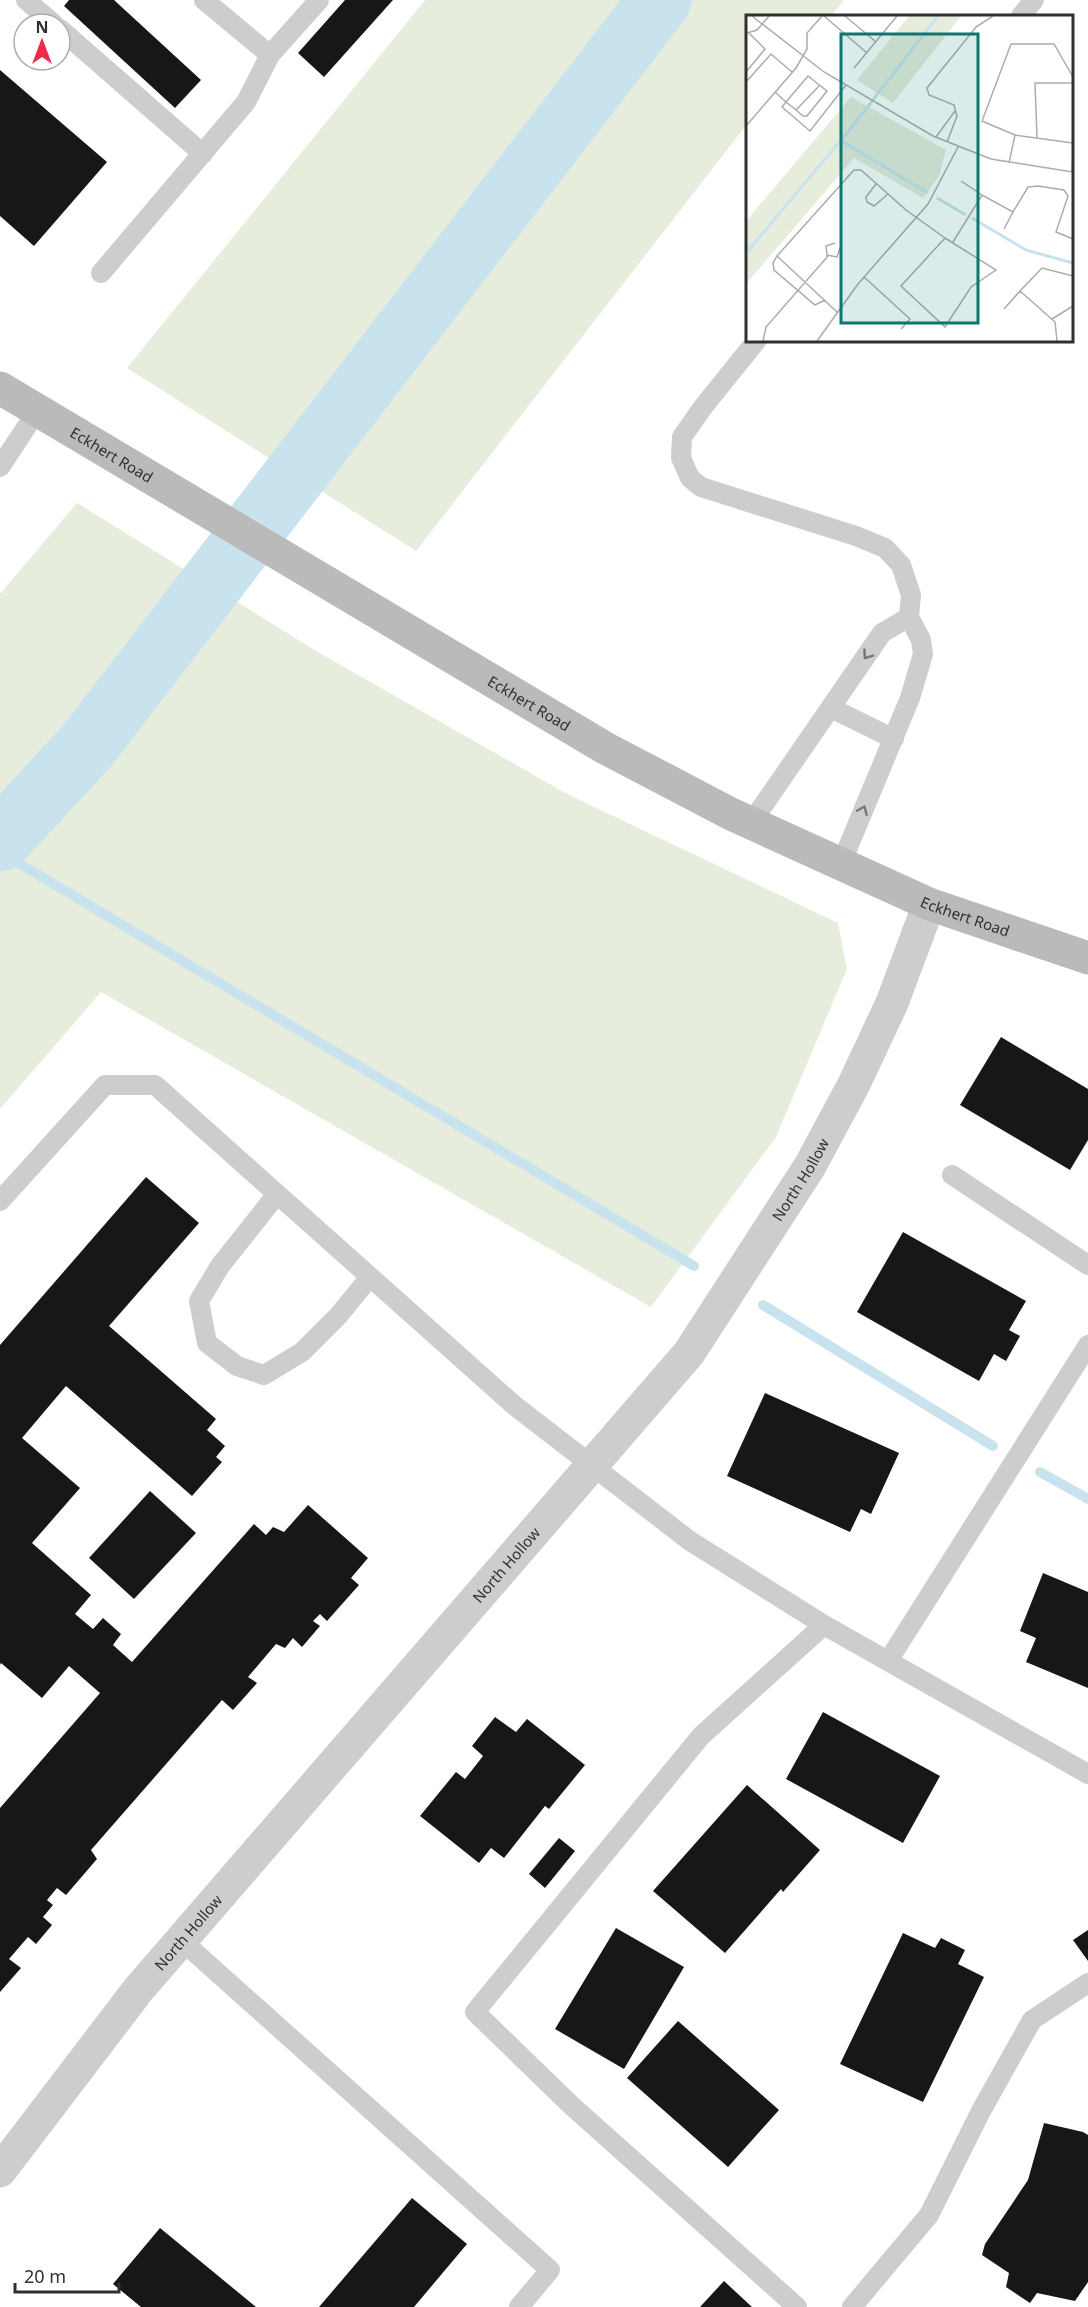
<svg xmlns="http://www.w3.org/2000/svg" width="1088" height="2307" viewBox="0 0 1088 2307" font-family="'Noto Sans',sans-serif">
<rect width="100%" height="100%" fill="#fff"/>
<path fill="#e7eddd" d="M 425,0 L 844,0 L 831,16 L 748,16 L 747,124 L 416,551 L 127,368 Z
M 77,503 L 316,651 L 569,795 L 838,923 L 847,969 L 776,1137 L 651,1307 L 101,992 L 0,1109 L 0,594 Z"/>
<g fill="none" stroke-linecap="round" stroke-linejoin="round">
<path stroke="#c9e3ee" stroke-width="10" d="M 0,852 L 694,1266
M 763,1305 L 993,1446
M 1040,1472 L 1088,1499"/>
<path stroke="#c9e3ee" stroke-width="63" d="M 0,840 L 87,746 L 660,0"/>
</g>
<path fill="#171717" d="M 69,0 L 114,0 L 201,80 L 175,108 L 64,6 Z
M 345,0 L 393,0 L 324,77 L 298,53 Z
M 0,70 L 107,162 L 34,246 L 0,216 Z
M 1001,1037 L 1088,1089 L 1088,1140 L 1070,1170 L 960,1105 Z
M 146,1177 L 199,1223 L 109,1326 L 216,1419 L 207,1430 L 225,1446 L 216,1457 L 222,1462 L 192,1496 L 66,1386 L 22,1438 L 80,1488 L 32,1543 L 91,1595 L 75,1614 L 93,1629 L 103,1618 L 121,1634 L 113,1645 L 132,1662 L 254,1524 L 266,1535 L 273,1527 L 284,1532 L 308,1505 L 368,1558 L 351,1578 L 359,1585 L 327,1621 L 320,1614 L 313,1621 L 320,1626 L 302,1647 L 293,1638 L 285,1648 L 276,1644 L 248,1677 L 257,1683 L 233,1710 L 222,1700 L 91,1850 L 97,1859 L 66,1895 L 57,1888 L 47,1900 L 53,1905 L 43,1917 L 52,1925 L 36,1944 L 28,1937 L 9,1959 L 21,1968 L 0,1992 L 0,1808 L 100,1693 L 69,1666 L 42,1698 L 1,1663 L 0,1665 L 0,1345 Z
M 903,1232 L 1026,1301 L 1009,1330 L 1020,1336 L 1006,1361 L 994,1354 L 979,1381 L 857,1312 Z
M 765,1393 L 899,1453 L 871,1514 L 861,1509 L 850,1532 L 727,1476 Z
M 150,1491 L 196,1533 L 134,1599 L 89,1558 Z
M 1043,1573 L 1088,1592 L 1088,1688 L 1026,1662 L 1036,1638 L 1020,1631 Z
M 823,1712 L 940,1776 L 903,1843 L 786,1779 Z
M 495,1717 L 516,1732 L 527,1719 L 585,1765 L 549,1809 L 545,1806 L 504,1858 L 491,1848 L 479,1863 L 420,1816 L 456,1772 L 465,1779 L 483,1756 L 472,1746 Z
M 747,1785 L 820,1850 L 783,1892 L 781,1889 L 725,1953 L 653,1891 Z
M 559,1838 L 575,1851 L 545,1888 L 529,1874 Z
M 616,1928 L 684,1967 L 624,2069 L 555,2029 Z
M 1088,1930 L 1088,1961 L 1073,1940 Z
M 903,1933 L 935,1948 L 941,1938 L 965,1950 L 958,1964 L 984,1977 L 923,2102 L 840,2064 Z
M 678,2021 L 779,2110 L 728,2167 L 627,2078 Z
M 1044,2123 L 1083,2132 L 1088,2135 L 1088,2282 L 1075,2301 L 1037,2293 L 1030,2303 L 1006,2287 L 1009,2273 L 982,2255 L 985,2244 L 1028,2180 Z
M 412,2198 L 467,2244 L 414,2307 L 319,2307 Z
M 160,2228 L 256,2307 L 141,2307 L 113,2284 Z
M 724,2281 L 752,2307 L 700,2307 Z"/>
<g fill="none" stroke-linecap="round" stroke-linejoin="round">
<path stroke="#cdcdcd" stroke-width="20" d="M 26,0 L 54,24
M 204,0 L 270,55
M 1021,16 L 1034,0
M 60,29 L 203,154
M 101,273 L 246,102 L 270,55 L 319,0
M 757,340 L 703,407 L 682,437 L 681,458 L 690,478 L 701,487 L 856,536 L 885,548 L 901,565 L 911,595 L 909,617 L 921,640 L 923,654 L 910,698 L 841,864
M 0,467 L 37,411
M 831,708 L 894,739
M 751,823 L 882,633 L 909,617
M 952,1175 L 1088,1265
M 277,1194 L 220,1266 L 199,1301 L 207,1343 L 237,1366 L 264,1375 L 302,1352 L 338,1316 L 370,1277
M 0,1201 L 105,1085 L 155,1085 L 515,1406 L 690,1541 L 824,1625 L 1088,1774
M 888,1661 L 1088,1345
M 181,1940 L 550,2270 L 519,2307
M 797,2307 L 572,2106 L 475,2012 L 701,1736 L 824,1625
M 852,2307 L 929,2215 L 981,2111 L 1032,2020 L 1088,1983"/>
<path stroke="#cdcdcd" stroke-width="33" id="s1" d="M 0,2171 L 138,1990 L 689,1353 L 810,1166 L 854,1084 L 892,1003 L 929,904"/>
<path stroke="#bababa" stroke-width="33" id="s2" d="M 0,388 L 605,748 L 731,814 L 929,904 L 1088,958"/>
</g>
<defs><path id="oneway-chevron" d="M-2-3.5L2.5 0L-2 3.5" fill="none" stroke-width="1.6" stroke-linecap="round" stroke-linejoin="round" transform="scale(1.5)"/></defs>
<g stroke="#777">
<use href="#oneway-chevron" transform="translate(867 655) rotate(125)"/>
<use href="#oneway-chevron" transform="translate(863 810) rotate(-67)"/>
</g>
<g text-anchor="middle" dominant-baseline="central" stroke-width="6" stroke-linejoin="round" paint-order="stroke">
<g font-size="15" fill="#303030" stroke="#fff">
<text stroke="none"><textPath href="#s2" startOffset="130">Eckhert Road</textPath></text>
<text stroke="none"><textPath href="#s2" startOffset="616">Eckhert Road</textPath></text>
<text stroke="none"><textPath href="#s2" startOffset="1102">Eckhert Road</textPath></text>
<text stroke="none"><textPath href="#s1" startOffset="1276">North Hollow</textPath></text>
<text stroke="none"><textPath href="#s1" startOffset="790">North Hollow</textPath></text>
<text stroke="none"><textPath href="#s1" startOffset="304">North Hollow</textPath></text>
</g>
</g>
<g transform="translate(746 15)">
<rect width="327" height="327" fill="#fff"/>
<path d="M 163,1 L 215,1 L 147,88 L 111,65 ZM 105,82 L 200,135 L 193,161 L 177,183 L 108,143 L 0,269 L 0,206 Z" fill="#e7eddd"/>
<path fill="none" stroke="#c9e3ee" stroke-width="3" d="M 94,125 L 182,178M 191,183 L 220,200M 226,203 L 280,235 L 327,248M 0,238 L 106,112 L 192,1"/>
<path fill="none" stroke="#acacac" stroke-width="1.5" d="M 6,1 L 78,57 L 187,121 L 245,144 L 327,157M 78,1 L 121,38M 99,1 L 129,26M 1,18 L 11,15 L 23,1M 108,53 L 151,1M 0,57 L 19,34 L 3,18M 0,67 L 25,39 L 46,57M 29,77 L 40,87 L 50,95 L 57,101 L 61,101 L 81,76 L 62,61 L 40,87 L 36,92 L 64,116 L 100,70M 50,95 L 74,70M 0,111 L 50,53 L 61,34 L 61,18 L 76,1M 269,120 L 327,128M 190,122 L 209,96M 291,123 L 289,68 L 327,68M 201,127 L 211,101 L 208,90 L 183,80 L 181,73 L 230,12 L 247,1M 263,148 L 269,120 L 236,106 L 265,29 L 308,29 L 327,62M 326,157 L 327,137M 215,166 L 236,180M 130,169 L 120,182 L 121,187 L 128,191 L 142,179M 258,214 L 267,197M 207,227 L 236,180 L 267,197 L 282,172 L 292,171 L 318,175 L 322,181 L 310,217 L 327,224M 89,228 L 80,231 L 81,240 L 91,242 L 94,233M 31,241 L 27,248 L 28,255 L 69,290 L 79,285M 118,262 L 164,304 L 155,314M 258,294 L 274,276M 91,297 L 31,241 L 108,155 L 115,155 L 160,195 L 199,223 L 155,271 L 199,312 L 225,272 L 250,255 L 199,223M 306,304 L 327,291M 17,326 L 20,312 L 82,241M 71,326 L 112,269 L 182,189 L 212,132M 311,326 L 309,307 L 274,276 L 296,253 L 327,261"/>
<path fill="#0f766e" fill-opacity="0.15" stroke="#0f766e" stroke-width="3" d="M 95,19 L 232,19 L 232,308 L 95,308 Z"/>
<rect width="327" height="327" fill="none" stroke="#303030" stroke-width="3"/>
</g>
<g transform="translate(42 42)"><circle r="28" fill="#ffffff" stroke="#acacac" stroke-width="1.5"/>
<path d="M0-4.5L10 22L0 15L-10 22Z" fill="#ed2c4d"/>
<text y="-9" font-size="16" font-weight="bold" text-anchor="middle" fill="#303030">N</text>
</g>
<path d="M15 2283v9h104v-9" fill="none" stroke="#303030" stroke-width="3"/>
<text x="24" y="2283" font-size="18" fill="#303030" stroke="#ffffff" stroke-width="4.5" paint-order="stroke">20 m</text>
</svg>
